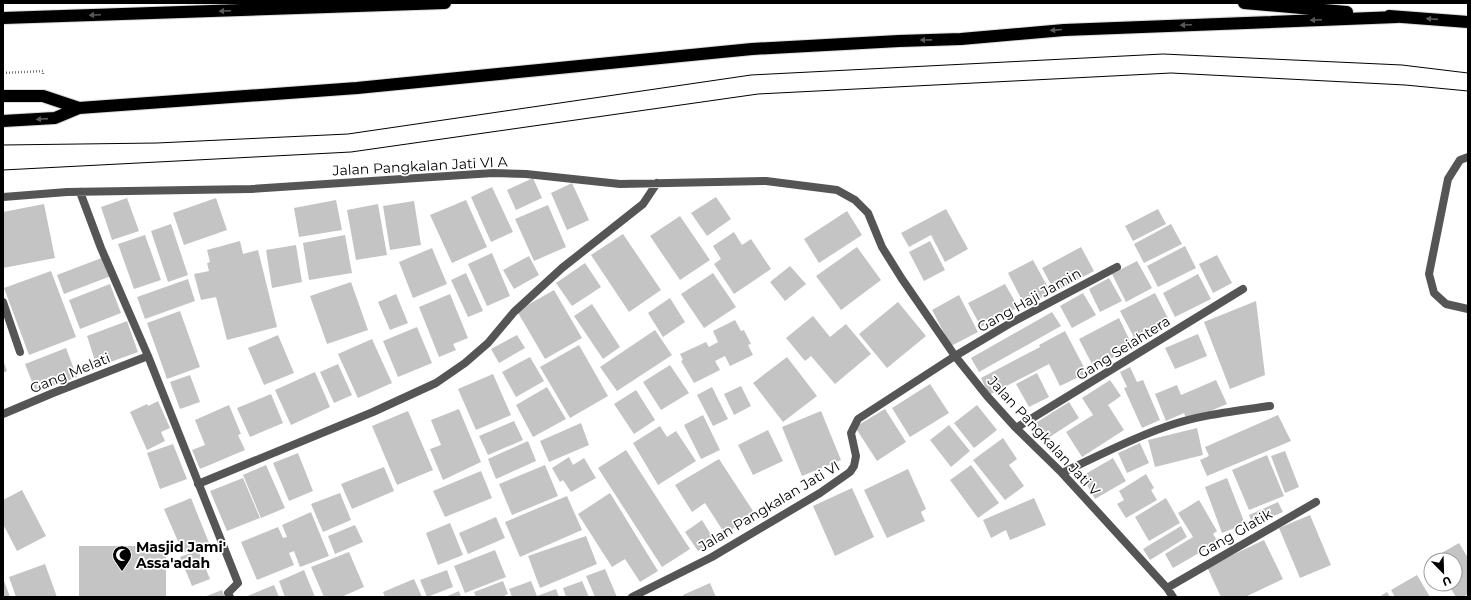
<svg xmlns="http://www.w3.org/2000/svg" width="1471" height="600" viewBox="0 0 1471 600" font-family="Montserrat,sans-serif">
<rect width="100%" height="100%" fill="#fff"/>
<path fill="#c4c4c4" d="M 533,178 L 542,198 L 516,210 L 507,190 Z
M 572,183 L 589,220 L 567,230 L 551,193 Z
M 492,187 L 513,232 L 491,242 L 471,197 Z
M 716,197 L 731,219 L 707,236 L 691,213 Z
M 127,198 L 139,231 L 112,240 L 101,207 Z
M 216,198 L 227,230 L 184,245 L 173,213 Z
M 336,200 L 342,230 L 299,237 L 294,208 Z
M 466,200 L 487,247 L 452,263 L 430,215 Z
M 414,201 L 421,245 L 390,250 L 383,206 Z
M 44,204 L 55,258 L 3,268 L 3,212 Z
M 378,204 L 387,255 L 356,260 L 347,210 Z
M 548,205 L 566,247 L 534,261 L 515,219 Z
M 946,209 L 968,249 L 945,262 L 931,235 L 909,247 L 901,233 Z
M 1158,209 L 1166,224 L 1133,241 L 1125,226 Z
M 847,211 L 862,235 L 819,263 L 804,239 Z
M 680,216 L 710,260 L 680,280 L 650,236 Z
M 171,224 L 188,275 L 168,282 L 151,231 Z
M 1171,224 L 1182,244 L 1144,263 L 1134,244 Z
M 734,232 L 742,245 L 751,239 L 771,269 L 734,294 L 714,264 L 721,259 L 713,246 Z
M 623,234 L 661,290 L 629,312 L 591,255 Z
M 145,235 L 161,280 L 134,289 L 118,244 Z
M 345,235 L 352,273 L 309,280 L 303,243 Z
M 240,241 L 243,254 L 258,250 L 277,327 L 227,340 L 216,297 L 201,300 L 194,274 L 209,271 L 207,263 L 210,262 L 207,250 Z
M 930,241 L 945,270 L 924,281 L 909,252 Z
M 296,245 L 302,282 L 272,288 L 266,250 Z
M 1185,246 L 1196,268 L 1158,287 L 1147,266 Z
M 857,247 L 881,280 L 841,310 L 816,276 Z
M 1081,247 L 1094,271 L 1055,292 L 1042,268 Z
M 432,248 L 447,284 L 413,298 L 399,262 Z
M 492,253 L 510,296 L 487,306 L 468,264 Z
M 1217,255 L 1232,283 L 1213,293 L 1199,264 Z
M 529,256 L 539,275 L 514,289 L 503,270 Z
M 104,257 L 111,276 L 64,294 L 57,275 Z
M 1033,260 L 1051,293 L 1025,306 L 1008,273 Z
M 1137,261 L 1152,288 L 1126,302 L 1112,274 Z
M 585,263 L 601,287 L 572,306 L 556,283 Z
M 790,266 L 806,284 L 785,301 L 770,282 Z
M 51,271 L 76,337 L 29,355 L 4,288 Z
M 466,273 L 483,311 L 468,317 L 451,280 Z
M 713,273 L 736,307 L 704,328 L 681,294 Z
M 1198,274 L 1211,299 L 1175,317 L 1163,293 Z
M 1109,278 L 1122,301 L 1100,312 L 1089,289 Z
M 188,279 L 195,301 L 145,319 L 137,297 Z
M 351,282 L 368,330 L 327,344 L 310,296 Z
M 110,284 L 121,313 L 80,329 L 69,300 Z
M 1005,284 L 1018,307 L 981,327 L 968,303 Z
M 554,290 L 582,338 L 545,359 L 517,311 Z
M 1083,293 L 1096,315 L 1072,328 L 1060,306 Z
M 1155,293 L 1171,324 L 1136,341 L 1120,311 Z
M 396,294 L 408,323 L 390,330 L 378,302 Z
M 450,294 L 468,338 L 453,344 L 456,350 L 439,357 L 419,307 Z
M 959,295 L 978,332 L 951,346 L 932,310 Z
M 670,298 L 685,322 L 663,337 L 648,313 Z
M 1256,301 L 1265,375 L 1230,389 L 1204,322 Z
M 898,302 L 926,336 L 887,368 L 859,334 Z
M 592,304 L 620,347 L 603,359 L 574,316 Z
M 180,311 L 200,367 L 167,379 L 147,323 Z
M 1052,312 L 1061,326 L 979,372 L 971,358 Z
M 813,316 L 830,337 L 846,324 L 871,354 L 835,384 L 811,356 L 805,361 L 786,338 Z
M 1119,318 L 1133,347 L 1094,368 L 1079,339 Z
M 735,320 L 741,331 L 744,330 L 751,344 L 748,345 L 753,355 L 730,366 L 725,356 L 715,361 L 720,370 L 694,383 L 681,361 L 683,360 L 680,354 L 706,342 L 709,347 L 718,342 L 713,331 Z
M 127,321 L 138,352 L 97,367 L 87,336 Z
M 417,327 L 432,363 L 398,377 L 383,341 Z
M 655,330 L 672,355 L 617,391 L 600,367 Z
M 1065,331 L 1087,373 L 1060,386 L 1049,364 L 989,395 L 981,378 L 1040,347 L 1039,345 Z
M 1198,334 L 1207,356 L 1175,369 L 1165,348 Z
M 278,335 L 294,373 L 264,385 L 248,348 Z
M 517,335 L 525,348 L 499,363 L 491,349 Z
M 372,339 L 392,383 L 358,398 L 338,354 Z
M 579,345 L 608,396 L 570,418 L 540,367 Z
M 66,348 L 77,377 L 36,392 L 25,364 Z
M 530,357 L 544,381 L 516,397 L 502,372 Z
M 787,357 L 817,396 L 783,422 L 753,383 Z
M 3,360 L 7,371 L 3,373 Z
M 338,364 L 352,395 L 334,403 L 320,372 Z
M 670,365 L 689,393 L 661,410 L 643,382 Z
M 1130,367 L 1137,382 L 1143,380 L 1160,420 L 1142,428 L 1124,388 L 1127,387 L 1120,372 Z
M 315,372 L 330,407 L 291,425 L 275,390 Z
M 1037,373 L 1049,397 L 1029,407 L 1016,384 Z
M 493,374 L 511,415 L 476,430 L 458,389 Z
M 190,375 L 200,402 L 180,409 L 170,382 Z
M 1110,380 L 1121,396 L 1108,405 L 1124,430 L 1082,457 L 1066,432 L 1093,415 L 1082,398 Z
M 1216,380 L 1227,404 L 1187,421 L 1184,413 L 1166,421 L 1155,394 L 1177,385 L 1181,395 Z
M 930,384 L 949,413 L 910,437 L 892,408 Z
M 741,386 L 751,406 L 734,415 L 724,394 Z
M 547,387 L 566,419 L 533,437 L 516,405 Z
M 712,387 L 728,419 L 713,426 L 697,395 Z
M 636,390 L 655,420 L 634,434 L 614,404 Z
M 271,394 L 283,423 L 250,437 L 237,408 Z
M 158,401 L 170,428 L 161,432 L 165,441 L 147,450 L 130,412 L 147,404 L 148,406 Z
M 1069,402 L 1079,418 L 1045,440 L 1034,424 Z
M 229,405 L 241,434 L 238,435 L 245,450 L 200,469 L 192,450 L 205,445 L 195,420 Z
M 977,405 L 997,430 L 974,448 L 954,423 Z
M 459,409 L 481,462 L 443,480 L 430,449 L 441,445 L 431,420 Z
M 885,409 L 906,442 L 877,461 L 855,427 Z
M 408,411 L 433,470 L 397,485 L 372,426 Z
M 821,411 L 841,460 L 802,476 L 782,427 Z
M 703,415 L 720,450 L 701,459 L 684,425 Z
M 1278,415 L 1291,441 L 1207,476 L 1200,460 L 1209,456 L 1205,447 Z
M 514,421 L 523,440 L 488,455 L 479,436 Z
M 581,423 L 589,445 L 549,462 L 540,441 Z
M 949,425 L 970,451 L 951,467 L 930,440 Z
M 660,426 L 667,437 L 676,431 L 696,461 L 658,485 L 633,443 Z
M 1197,428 L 1203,455 L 1155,467 L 1148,440 Z
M 768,430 L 783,461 L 753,475 L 738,445 Z
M 1003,438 L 1017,459 L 1009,465 L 1024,486 L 1005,500 L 973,460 Z
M 528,441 L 536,461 L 496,479 L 488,459 Z
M 1140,443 L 1149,463 L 1127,473 L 1118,453 Z
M 173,444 L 187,479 L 160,489 L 147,453 Z
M 626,450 L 690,549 L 662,567 L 598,468 Z
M 1285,451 L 1299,487 L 1285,493 L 1271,456 Z
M 298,453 L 313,491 L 289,501 L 273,463 Z
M 1267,455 L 1284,496 L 1249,510 L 1232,470 Z
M 569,457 L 573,465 L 584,458 L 596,478 L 571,492 L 563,480 L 560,482 L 552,468 Z
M 1113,458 L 1126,481 L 1095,499 L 1082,476 Z
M 719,459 L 755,514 L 725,534 L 705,503 L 692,512 L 675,485 Z
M 266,465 L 285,508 L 261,518 L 243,475 Z
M 545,465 L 558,496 L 512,515 L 499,484 Z
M 971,465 L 999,503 L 978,518 L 950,480 Z
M 384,467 L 394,491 L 352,509 L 341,484 Z
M 908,469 L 926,509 L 921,512 L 925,521 L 887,538 L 864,490 Z
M 481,471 L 492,498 L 445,517 L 433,491 Z
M 1146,474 L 1154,488 L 1151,490 L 1157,500 L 1126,518 L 1117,504 L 1124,500 L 1119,491 Z
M 243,478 L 260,518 L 227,531 L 210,491 Z
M 1227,478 L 1245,524 L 1222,533 L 1205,487 Z
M 852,488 L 874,537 L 835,556 L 813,506 Z
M 22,490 L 46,536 L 17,551 L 3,524 L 3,500 Z
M 340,493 L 351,520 L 323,532 L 311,504 Z
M 610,493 L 658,571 L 640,582 L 625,559 L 612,567 L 578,514 Z
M 567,496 L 582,530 L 520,557 L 505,522 Z
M 191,498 L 209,543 L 183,553 L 164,509 Z
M 1034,498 L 1046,525 L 1010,540 L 1006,530 L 991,538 L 983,520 Z
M 1166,498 L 1180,523 L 1149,541 L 1135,517 Z
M 1199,500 L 1217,531 L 1213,534 L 1218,542 L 1173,568 L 1165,554 L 1193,537 L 1178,513 Z
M 1278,502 L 1283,512 L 1253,525 L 1249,515 Z
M 311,512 L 329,556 L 300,567 L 294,551 L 289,553 L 294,565 L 257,580 L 241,542 L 278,527 L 283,538 L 287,537 L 282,525 Z
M 1310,515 L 1331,565 L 1300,578 L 1279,528 Z
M 496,517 L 505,538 L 468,554 L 459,533 Z
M 702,520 L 715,541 L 698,551 L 685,532 Z
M 450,523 L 463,555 L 438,565 L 426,533 Z
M 355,525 L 363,542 L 335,554 L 328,536 Z
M 1181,526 L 1187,537 L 1150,560 L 1143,549 Z
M 586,536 L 597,564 L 540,588 L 528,556 Z
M 1264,540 L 1283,579 L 1245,597 L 1221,597 L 1207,567 Z
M 1459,543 L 1468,558 L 1468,594 L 1463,597 L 1456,597 L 1448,584 L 1455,584 L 1455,560 L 1434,560 L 1433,558 Z
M 79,546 L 166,546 L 166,597 L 79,597 Z
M 198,550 L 210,579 L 192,586 L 180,557 Z
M 495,550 L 506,577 L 465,593 L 454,566 Z
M 349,552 L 364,587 L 341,597 L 324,597 L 311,567 Z
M 45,564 L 57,597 L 16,597 L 9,577 Z
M 605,569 L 617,597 L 595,597 L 586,576 Z
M 304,570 L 315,597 L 285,597 L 279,581 Z
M 447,570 L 453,587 L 427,597 L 420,580 Z
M 1417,575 L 1430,597 L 1395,597 L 1391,590 Z
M 3,578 L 10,597 L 3,597 Z
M 414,579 L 422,597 L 385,597 L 383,592 Z
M 503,581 L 508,594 L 502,597 L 476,597 L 474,592 Z
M 531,581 L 537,596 L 556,589 L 559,597 L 512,597 L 509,589 Z
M 582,581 L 589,597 L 566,597 L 563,588 Z
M 710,583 L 716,597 L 684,597 L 683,595 Z
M 274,585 L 279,597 L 245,597 Z
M 222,590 L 225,597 L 204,597 Z
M 459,591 L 461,597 L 445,597 Z
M 1387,592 L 1390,597 L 1379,597 Z"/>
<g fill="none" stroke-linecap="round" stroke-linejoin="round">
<defs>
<path id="highway" d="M 1244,3 L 1347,12
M 1389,16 L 1468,22
M 3,18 L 445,3
M 3,96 L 43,96 L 79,108
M 3,121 L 55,118 L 79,108 L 357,88 L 752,49 L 899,41 L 961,39 L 1064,30 L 1397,17"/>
</defs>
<use href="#highway" stroke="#dbdbdb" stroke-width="14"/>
<path stroke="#777" stroke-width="2.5" stroke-dasharray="1 2" stroke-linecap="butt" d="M 3,73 L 43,71 L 43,76"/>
<path stroke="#555" stroke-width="8" d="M 1468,157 L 1460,160 L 1448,179 L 1429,274 L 1434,293 L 1446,304 L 1468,309"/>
<path stroke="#555" stroke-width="8" d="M 80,192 L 101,248 L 148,356 L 238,583 L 228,593 L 230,597
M 3,197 L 67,192 L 251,189 L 493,173 L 526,174 L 620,184 L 766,181 L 837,190 L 855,200 L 868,213 L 882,247 L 902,279 L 955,356 L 987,396 L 1016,428 L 1062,473 L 1167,588 L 1173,597
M 3,302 L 20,352
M 3,414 L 53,393 L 148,356
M 1016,428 L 1243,289
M 1062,473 C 1096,457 1130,439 1165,427 C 1198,415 1235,411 1270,406
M 198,484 L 373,412 L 436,383 L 465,363 L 488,343 L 514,312 L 562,268 L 643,204 L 657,183
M 1167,588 L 1316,502
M 632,597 L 712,557 L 820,493 L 850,472 L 854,466 L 856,456 L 851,433 L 858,419 L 955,356 L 1009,324 L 1117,267"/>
<use href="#highway" stroke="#000" stroke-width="12"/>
<path stroke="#000" stroke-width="1" d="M 3,145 L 157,143 L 348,134 L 751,75 L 1163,54 L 1402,65 L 1468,73
M 3,170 L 351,152 L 758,94 L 1171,73 L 1405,85 L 1468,91"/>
</g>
<defs><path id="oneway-solid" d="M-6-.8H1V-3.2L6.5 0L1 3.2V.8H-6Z"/></defs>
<g fill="#595959">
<use href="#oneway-solid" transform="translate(225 11) rotate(178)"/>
<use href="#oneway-solid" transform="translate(95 15) rotate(178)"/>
<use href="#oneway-solid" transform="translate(1432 19) rotate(-176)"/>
<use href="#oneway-solid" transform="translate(1316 20) rotate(178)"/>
<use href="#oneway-solid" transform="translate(1186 25) rotate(178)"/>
<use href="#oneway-solid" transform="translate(1056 30) rotate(175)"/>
<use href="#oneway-solid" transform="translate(926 40) rotate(179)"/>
<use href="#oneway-solid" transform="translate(42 119) rotate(176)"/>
</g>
<defs>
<symbol id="mosque-pin" viewBox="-11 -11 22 30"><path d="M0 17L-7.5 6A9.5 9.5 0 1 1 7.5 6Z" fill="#000" stroke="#fff"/><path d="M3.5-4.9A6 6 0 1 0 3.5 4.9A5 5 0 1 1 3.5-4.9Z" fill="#fff"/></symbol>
</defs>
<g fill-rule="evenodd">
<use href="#mosque-pin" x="111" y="544" width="22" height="30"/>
</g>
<g text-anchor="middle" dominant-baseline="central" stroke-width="3.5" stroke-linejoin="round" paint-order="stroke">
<g font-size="14" fill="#000" stroke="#fff">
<text transform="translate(420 166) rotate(-3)">Jalan Pangkalan Jati VI A</text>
<text transform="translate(1029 300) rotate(-29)">Gang Haji Jamin</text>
<text transform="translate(1123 348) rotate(-32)">Gang Seiahtera</text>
<text transform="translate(70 373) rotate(-22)">Gang Melati</text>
<text transform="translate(1044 436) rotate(47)">Jalan Pangkalan Jati V</text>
<text transform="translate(769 506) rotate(-31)">Jalan Pangkalan Jati VI</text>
<text transform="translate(1235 533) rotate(-30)">Gang Glatik</text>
</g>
<g font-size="14" font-weight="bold" fill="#000" stroke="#fff" text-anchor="start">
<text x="136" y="547">Masjid Jami'<tspan x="136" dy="16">Assa'adah</tspan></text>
</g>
</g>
<rect width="1471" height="600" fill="none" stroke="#000000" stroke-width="8"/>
<g transform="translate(1443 572) rotate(157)"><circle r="19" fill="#ffffff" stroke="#999999"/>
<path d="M0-3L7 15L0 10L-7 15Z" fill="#000000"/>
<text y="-6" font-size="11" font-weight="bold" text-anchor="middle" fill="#000000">U</text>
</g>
</svg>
